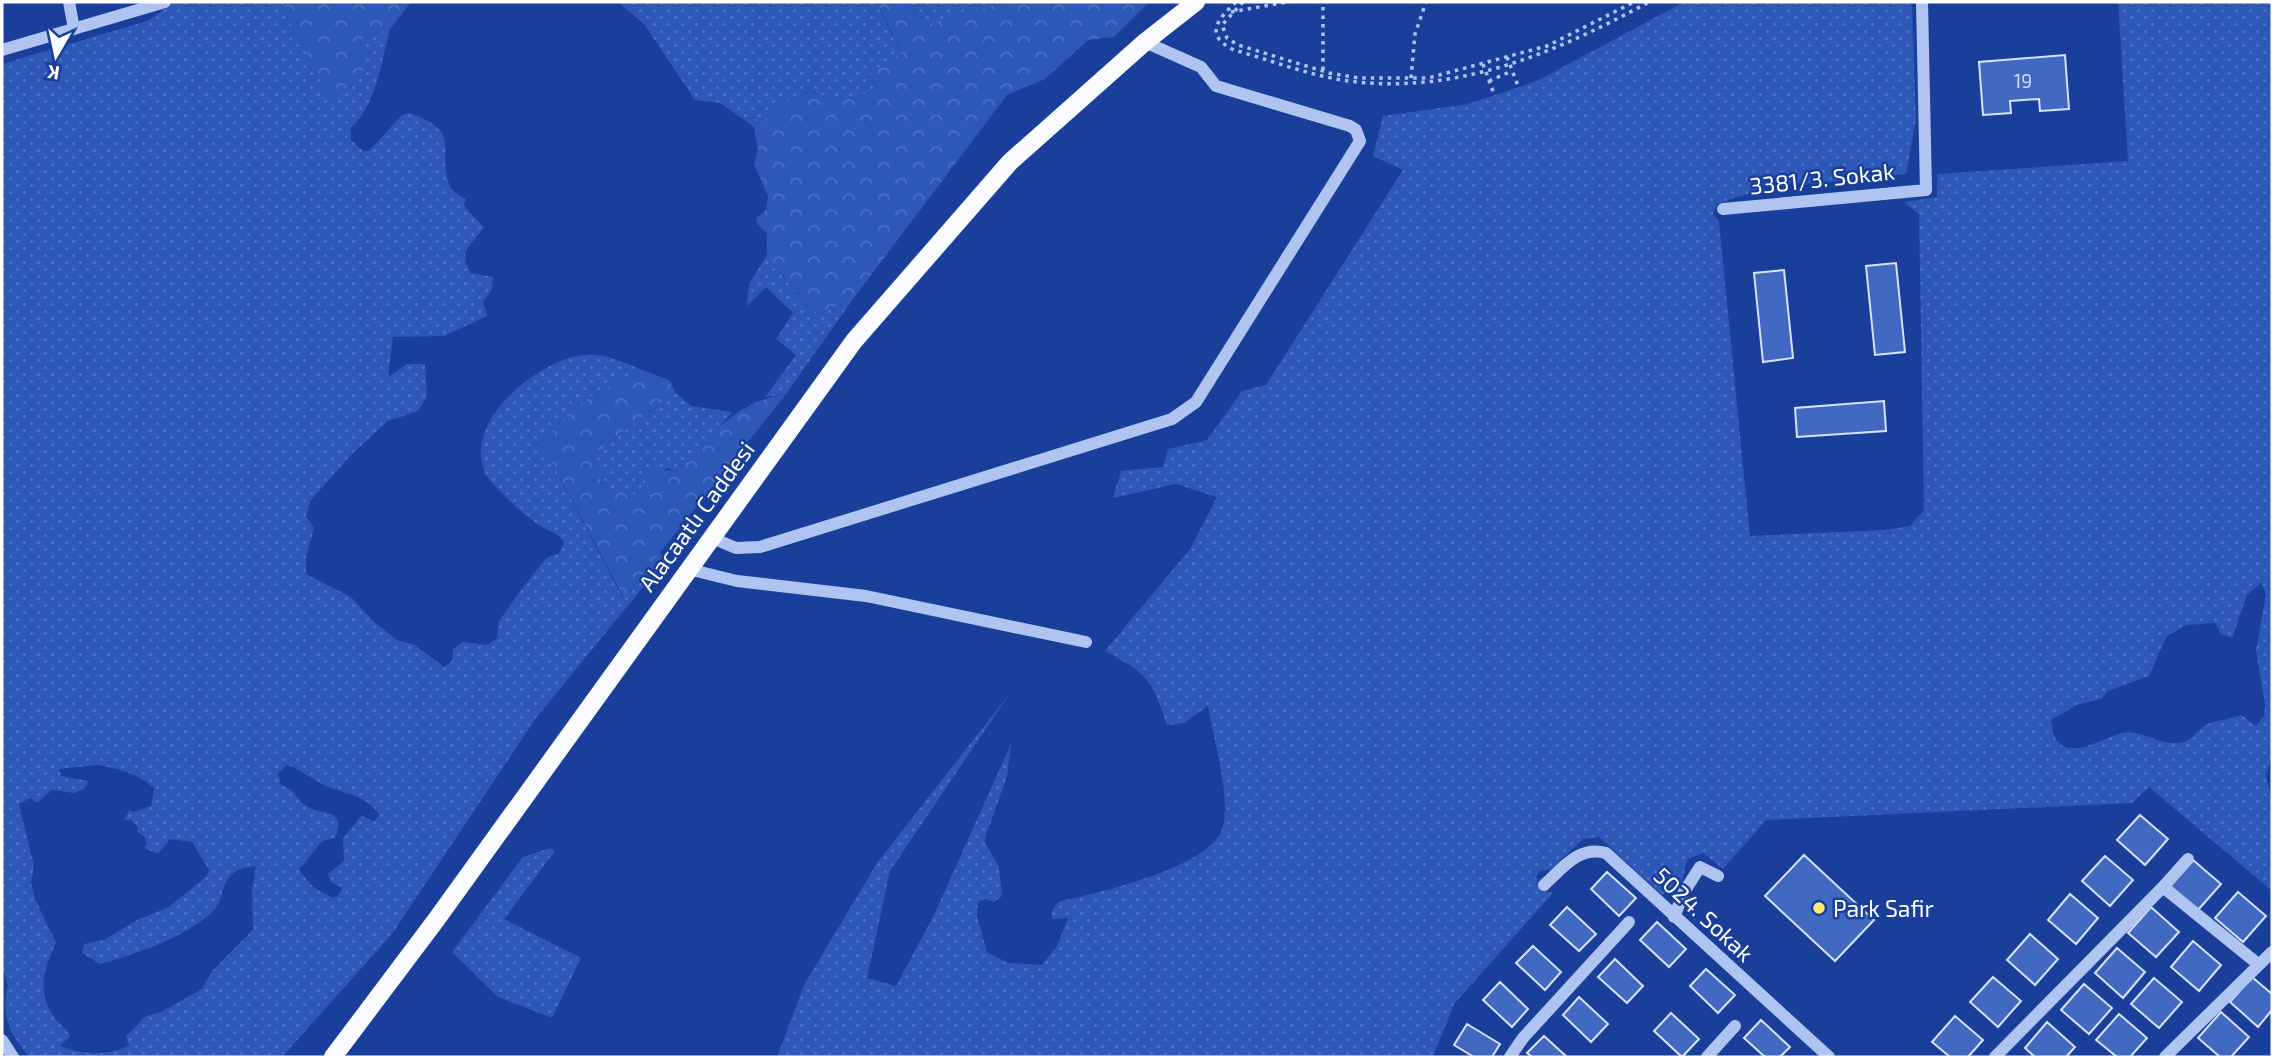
<svg xmlns="http://www.w3.org/2000/svg" width="2274" height="1059" viewBox="0 0 2274 1059" font-family="'Exo 2',sans-serif">
<defs>
<pattern id="grass-dots" width="8" height="8" patternUnits="userSpaceOnUse" patternTransform="scale(1.75)"><rect width="8" height="8" fill="#2d58b8"/><path d="M2 2h.1M6 6h.1" fill="none" stroke="#4c71c3" stroke-width="1.8" stroke-linecap="round"/></pattern>
<pattern id="forest-crowns" width="20" height="18" patternUnits="userSpaceOnUse" patternTransform="scale(1.75)"><rect width="20" height="18" fill="#2d58b8"/><path d="M2 6a3 3 0 1 1 6 0M12 15a3 3 0 1 1 6 0" fill="none" stroke="#4c71c3"/></pattern>
</defs>
<rect width="100%" height="100%" fill="#193f9b"/>
<path fill="url(#grass-dots)" fill-rule="evenodd" d="M 175,2 L 284,2 L 288,19 L 332,100 L 363,37 L 390,29 C 381,63 377,103 351,128 L 351,140 L 363,151 L 369,151 L 402,115 L 410,113 C 466,134 434,149 451,189 L 465,199 L 464,206 L 484,227 L 465,252 L 466,264 L 471,273 L 493,277 L 492,289 L 483,302 L 487,316 L 444,336 L 393,337 L 388,377 L 407,364 L 425,364 L 427,396 L 418,411 L 388,421 L 351,455 L 311,500 L 306,516 L 314,528 L 306,557 L 306,574 L 351,597 L 375,623 L 397,640 L 415,645 L 444,667 L 452,661 L 453,649 L 463,642 L 487,645 L 497,638 L 499,621 L 525,585 L 546,558 L 559,553 L 564,543 C 557,531 549,532 539,525 C 526,517 491,485 485,473 C 463,422 534,364 578,356 C 600,351 621,361 640,369 L 577,405 L 541,442 L 623,598 L 659,554 L 670,554 L 536,718 L 392,934 L 282,1057 L 30,1057 C 10,1036 0,1014 8,985 L 2,969 L 2,64 L 147,21 ZM 97,765 C 117,768 140,774 154,789 L 151,806 L 133,812 L 129,810 L 124,821 L 130,819 L 138,827 L 137,832 L 144,836 L 147,843 L 144,848 L 158,854 L 170,839 L 192,842 L 209,870 L 207,876 L 169,907 L 137,920 L 104,940 L 84,944 L 82,953 L 100,964 C 139,953 175,941 208,916 C 232,898 212,870 256,866 L 252,890 L 253,930 L 212,971 L 202,989 L 161,1012 L 146,1016 L 126,1036 L 129,1045 C 110,1057 79,1054 60,1046 L 70,1036 C 65,1026 57,1023 52,1014 C 37,989 44,968 56,943 L 35,899 L 31,883 L 34,866 L 19,804 L 31,798 L 37,803 L 52,790 L 74,793 L 84,789 L 88,781 L 61,776 L 59,769 ZM 287,765 C 302,770 312,780 326,786 C 344,794 366,795 379,814 L 374,822 L 362,815 L 343,838 L 344,861 L 328,874 L 331,882 L 342,888 L 339,895 L 333,898 L 313,887 L 299,870 L 322,841 L 335,838 C 348,806 320,817 305,805 C 294,797 298,791 281,785 L 278,773 Z
M 618,2 L 880,2 L 877,3 L 901,54 L 871,72 L 876,91 L 839,101 L 811,91 L 776,107 L 764,120 L 740,117 L 720,103 L 695,100 L 644,24 Z
M 906,2 L 1005,2 L 927,26 L 918,20 Z
M 1684,2 L 1910,2 L 1912,6 L 1916,120 L 1906,174 L 1813,184 L 1794,182 L 1768,187 L 1717,204 L 1713,214 L 1719,222 L 1750,536 L 1884,530 L 1910,526 L 1924,510 L 1919,214 L 1904,202 L 1937,197 L 1937,174 L 2128,161 L 2118,2 L 2272,2 L 2272,756 L 2266,775 L 2272,801 L 2272,891 L 2149,787 L 2132,803 L 1766,820 L 1723,869 L 1703,853 L 1687,860 L 1682,882 L 1662,895 L 1599,837 L 1583,839 L 1551,869 L 1540,871 L 1536,877 L 1541,890 L 1553,893 L 1454,1004 L 1433,1057 L 777,1057 L 804,985 L 877,863 L 1010,693 L 890,871 L 867,978 L 896,986 L 933,917 L 1011,744 L 1007,776 L 984,841 L 999,867 L 1002,896 L 994,902 L 985,899 L 978,902 L 977,916 L 987,952 L 1008,963 L 1042,965 L 1057,946 L 1068,918 L 1052,919 L 1052,911 L 1058,902 C 1095,893 1209,869 1222,829 C 1232,799 1213,738 1208,706 L 1184,723 L 1167,725 C 1152,679 1148,674 1105,651 L 1190,549 L 1217,497 L 1176,484 L 1113,498 L 1121,471 L 1163,467 L 1168,449 L 1207,440 L 1242,391 L 1266,385 L 1403,170 L 1373,156 L 1383,116 L 1468,104 L 1537,81 ZM 2261,583 L 2266,594 L 2256,650 L 2265,705 L 2264,716 L 2256,726 L 2241,715 C 2231,719 2220,720 2210,723 C 2195,729 2195,743 2174,743 C 2157,744 2140,729 2122,733 C 2097,740 2055,770 2051,720 L 2077,705 L 2101,699 L 2108,691 L 2149,676 L 2166,637 L 2186,625 L 2215,623 L 2221,634 L 2232,638 L 2247,595 Z
M 767,255 L 807,307 L 819,314 L 853,299 L 786,394 L 765,397 L 796,355 L 776,339 L 793,313 L 766,287 L 747,306 L 749,284 Z
M 675,392 L 691,406 L 733,412 L 677,472 L 667,468 L 640,492 L 637,500 L 618,491 L 611,492 L 600,482 L 589,458 Z
M 550,848 L 555,851 L 504,919 L 581,958 L 552,1018 L 498,997 L 452,952 L 523,857 Z"/>
<path fill="url(#forest-crowns)" d="M 284,2 L 411,2 L 390,29 L 363,37 L 363,75 L 331,100 L 288,19 Z
M 877,2 L 906,2 L 918,20 L 927,25 L 1005,2 L 1149,2 L 1114,37 L 1088,40 L 1045,79 L 1007,95 L 853,299 L 819,314 L 807,307 L 767,255 L 767,233 L 757,224 L 756,218 L 766,210 L 768,196 L 754,164 L 758,150 L 754,127 L 740,117 L 764,120 L 776,107 L 811,91 L 839,101 L 876,91 L 871,72 L 901,53 Z
M 640,369 L 669,380 L 675,392 L 589,458 L 600,468 L 600,482 L 611,492 L 624,488 L 632,491 L 637,499 L 644,480 L 653,469 L 677,471 C 713,434 732,403 786,394 L 624,598 L 541,442 L 577,405 Z"/>
<path fill="#4269c1" stroke="#d7e2fc" stroke-width="2" d="M 2065,55 L 2069,109 L 2040,111 L 2039,99 L 2010,101 L 2011,113 L 1983,115 L 1979,62 Z
M 1896,263 L 1905,352 L 1875,355 L 1866,266 Z
M 1784,270 L 1793,358 L 1763,362 L 1754,273 Z
M 1884,401 L 1886,431 L 1797,437 L 1795,408 Z
M 2140,815 L 2168,839 L 2145,865 L 2117,840 Z
M 1804,855 L 1874,920 L 1835,961 L 1765,896 Z
M 2105,856 L 2133,880 L 2110,906 L 2082,881 Z
M 2193,860 L 2221,884 L 2198,910 L 2170,886 Z
M 1607,872 L 1636,898 L 1619,916 L 1591,889 Z
M 2238,892 L 2266,916 L 2243,942 L 2215,918 Z
M 2070,894 L 2098,918 L 2076,944 L 2048,920 Z
M 1567,907 L 1596,934 L 1579,951 L 1550,925 Z
M 2151,907 L 2179,932 L 2156,957 L 2128,933 Z
M 1657,922 L 1686,949 L 1669,967 L 1640,940 Z
M 2030,934 L 2058,959 L 2035,985 L 2007,960 Z
M 2193,941 L 2221,965 L 2199,991 L 2171,967 Z
M 1533,946 L 1561,972 L 1545,990 L 1516,963 Z
M 2117,948 L 2145,972 L 2123,998 L 2095,973 Z
M 1615,959 L 1643,986 L 1627,1003 L 1598,977 Z
M 1706,969 L 1735,995 L 1718,1013 L 1690,986 Z
M 1993,977 L 2021,1001 L 1998,1027 L 1970,1002 Z
M 2252,977 L 2272,994 L 2272,1010 L 2258,1027 L 2230,1002 Z
M 2154,978 L 2182,1002 L 2159,1028 L 2131,1004 Z
M 1500,982 L 1528,1009 L 1512,1027 L 1483,1000 Z
M 2084,984 L 2112,1008 L 2089,1034 L 2061,1010 Z
M 1579,997 L 1608,1024 L 1591,1042 L 1563,1015 Z
M 2221,1012 L 2249,1037 L 2231,1057 L 2220,1057 L 2198,1038 Z
M 1671,1013 L 1699,1039 L 1682,1057 L 1654,1031 Z
M 2119,1014 L 2147,1038 L 2130,1057 L 2117,1057 L 2096,1040 Z
M 1955,1016 L 1983,1040 L 1968,1057 L 1950,1057 L 1932,1042 Z
M 1761,1020 L 1790,1047 L 1780,1057 L 1765,1057 L 1744,1038 Z
M 2047,1022 L 2075,1047 L 2066,1057 L 2035,1057 L 2025,1048 Z
M 1467,1024 L 1500,1044 L 1492,1057 L 1474,1057 L 1454,1045 Z
M 1544,1036 L 1567,1057 L 1532,1057 L 1527,1053 Z"/>
<g fill="none" stroke-linecap="round" stroke-linejoin="round">
<path stroke="#afc4f1" stroke-width="3.5" stroke-dasharray="3.5 5" stroke-linecap="butt" d="M 1236,2 C 1218,19 1203,35 1234,50 C 1274,61 1315,78 1357,82 C 1462,93 1559,51 1649,2
M 1243,2 L 1222,25 L 1227,38 L 1238,45 L 1329,73 L 1359,78 L 1428,78 L 1547,46 L 1634,2
M 1231,12 L 1287,2
M 1507,57 L 1518,86
M 1483,64 L 1494,94
M 1323,70 L 1323,2
M 1411,78 L 1415,34 L 1426,2
M 1489,81 L 1512,71"/>
<path stroke="#afc4f1" stroke-width="12" d="M 69,2 L 74,29
M 2,50 L 165,2
M 1723,209 L 1926,190 L 1922,2
M 710,537 L 736,548 L 760,547 L 1172,419 L 1196,402 L 1360,141 L 1356,130 L 1350,126 L 1216,86 L 1201,67 L 1145,42
M 688,569 L 737,581 L 866,596 L 1086,642
M 1544,885 C 1562,869 1579,845 1606,853 L 1829,1057
M 2163,887 L 2188,859
M 1674,917 L 1684,892 L 1700,867 L 1718,876
M 2,1040 L 13,1057
M 1510,1057 L 1523,1038 L 1629,922
M 1707,1057 L 1735,1026
M 1995,1057 L 2163,887 L 2258,964
M 2165,1057 L 2272,952"/>
<path stroke="#fafbff" stroke-width="18" d="M 333,1057 L 436,920 L 854,341 L 1010,162 L 1145,42 L 1196,2"/>
</g>
<circle fill="#ffea70" stroke="#193f9b" stroke-width="2.5" cx="1819" cy="908" r="7"/>
<g text-anchor="middle" dominant-baseline="central" stroke-width="5" stroke-linejoin="round" paint-order="stroke">
<g font-size="19" fill="#d0daf0">
<text x="2023" y="80">19</text>
</g>
<g font-size="23" fill="#fff" stroke="#193f9b">
<text transform="translate(1822 178) rotate(-6)">3381/3. Sokak</text>
<text transform="translate(696 516) rotate(-54)">Alacaatlı Caddesi</text>
<text transform="translate(1704 914) rotate(43)">5024. Sokak</text>
</g>
<g font-size="23" fill="#fff" stroke="#193f9b" text-anchor="start">
<text x="1833" y="908">Park Safir</text>
</g>
</g>
<rect width="2274" height="1059" fill="none" stroke="#ffffff" stroke-width="7"/>
<g transform="translate(56 56) rotate(189)" stroke="#193f9b" stroke-width="5" paint-order="stroke">
<path d="M0-5L12 26L0 18L-12 26Z" fill="#ffffff"/>
<text y="-10" font-size="19" font-weight="bold" text-anchor="middle" fill="#ffffff">K</text>
</g>
</svg>
